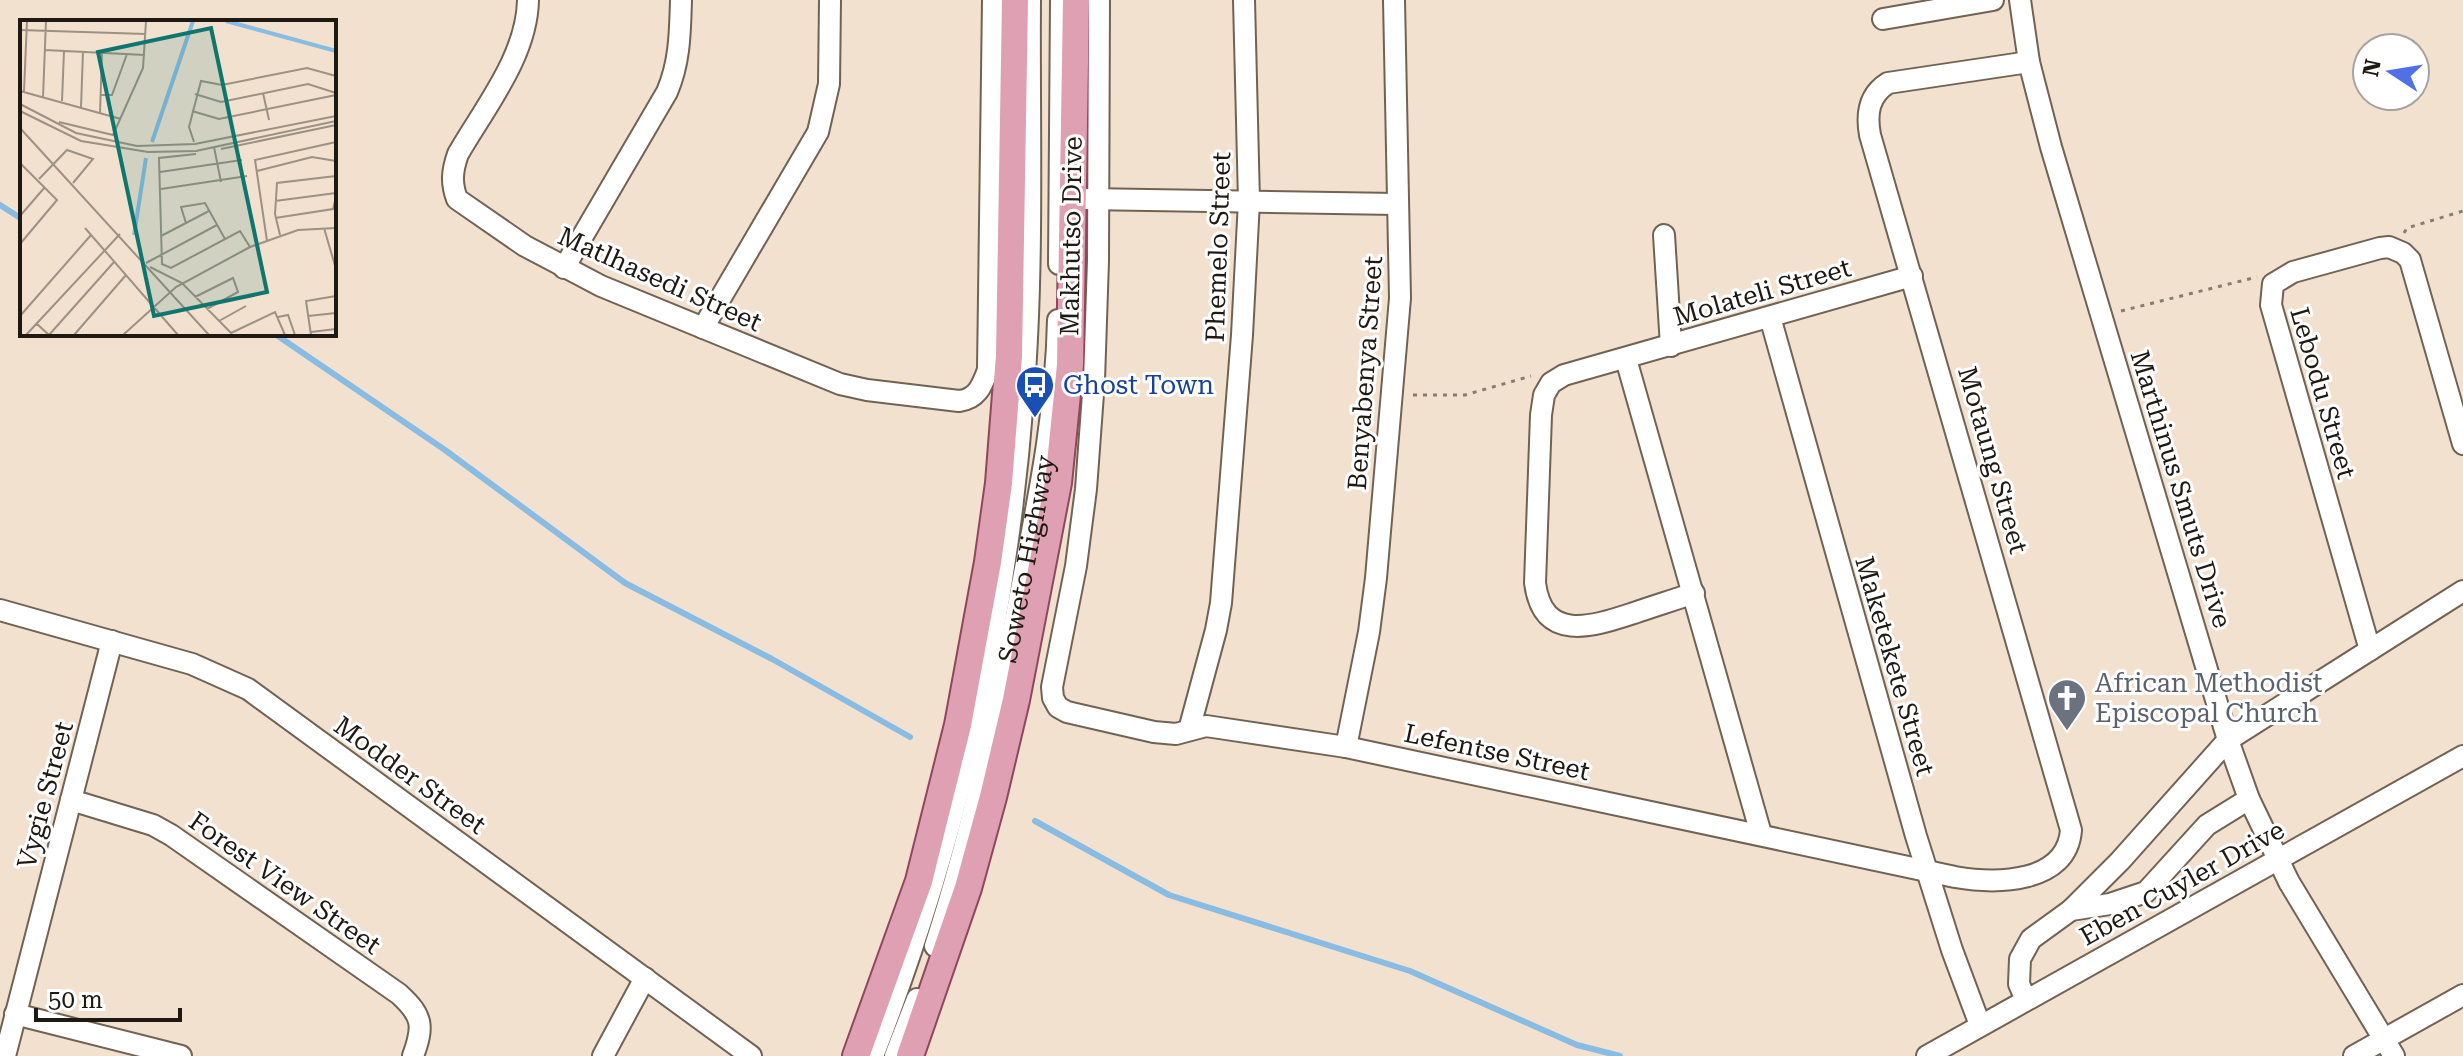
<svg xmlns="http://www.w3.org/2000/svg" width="2463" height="1056" viewBox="0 0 2463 1056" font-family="'Roboto Serif',serif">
<rect width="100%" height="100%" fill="#f2e1cf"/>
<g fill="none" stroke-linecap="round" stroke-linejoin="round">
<path stroke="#89bce2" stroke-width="6" d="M 0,205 L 22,219
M 275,334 L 445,450 L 625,583 L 772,659 L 910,737
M 1035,821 L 1169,895 L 1410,971 L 1577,1045 L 1620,1056"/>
<defs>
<g id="minor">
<path d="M 528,0 C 527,56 485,107 458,154 C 452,171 451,183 457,199 L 525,246 L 601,286 L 840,384 L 867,390 L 959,401 C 977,399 982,386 988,370 L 993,0"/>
<path d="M 1099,0 L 1098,261 L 1094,380 L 1086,489 L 1076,566 L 1052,687 L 1053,698 L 1058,707 L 1067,712 L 1154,732 L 1176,734 L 1206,726 L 1346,747 L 1955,877 C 1996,884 2067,884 2071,830 L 1870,135 C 1866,113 1869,95 1888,83 L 2029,62"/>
<path d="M 2020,0 L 2029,62 L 2051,147 L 2228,740 L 2249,799 L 2289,882 L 2394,1056"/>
<path d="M 1883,19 L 1993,0"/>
<path d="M 1086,199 L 1397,204"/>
<path d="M 1664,235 L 1671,346"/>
<path d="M 1059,264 L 1061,0"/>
<path d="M 564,268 L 667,92 C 680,62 680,32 681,0"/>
<path d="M 1770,317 L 1916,836 L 1952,950 L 1980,1025"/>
<path d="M 703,328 L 818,132 L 829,84 L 830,0"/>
<path d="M 1626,359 L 1761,834"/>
<path d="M 1694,593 C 1674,600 1654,606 1634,613 C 1594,626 1543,644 1535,583 L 1541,415 L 1544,395 L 1551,383 L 1564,375 L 1912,276"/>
<path d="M 0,610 L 192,664 L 248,689 L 751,1056"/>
<path d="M 2370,650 L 2271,305 L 2273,284 L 2293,272 L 2380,248 L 2389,247 L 2403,253 L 2410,260 L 2463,444"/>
<path d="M 1189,730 L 1216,630 L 1221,603 L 1242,335 L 1249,201 L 1244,0"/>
<path d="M 1346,747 L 1369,632 L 1376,578 L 1400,298 L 1394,0"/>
<path d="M 71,800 L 153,825 L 171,835 L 399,994 C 423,1016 424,1026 413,1056"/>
<path d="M 2071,910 L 2110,904 L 2146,892 L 2207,825 L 2249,799"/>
<path id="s1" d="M 935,946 C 974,826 1000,703 1023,579 C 1040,490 1056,411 1058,320"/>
<path d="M 2026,1000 L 2019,984 L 2020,959 L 2031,939 L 2071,910 L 2120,861 L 2228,740 L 2463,591"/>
<path d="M 15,1014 L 181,1056"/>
<path d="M 5,1056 L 112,641"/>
<path d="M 603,1056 L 645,978"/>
<path d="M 873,1056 C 955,846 1006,624 1023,399 C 1034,267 1029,132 1030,0"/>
<path d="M 895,1056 L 917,999"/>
<path d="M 1927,1056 L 2463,756"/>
<path d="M 2354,1056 L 2463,995"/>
</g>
<path id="major" d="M 856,1056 L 919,881 L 958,725 L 988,562 L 999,483 L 1009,356 L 1015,0
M 910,1056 L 968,888 L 993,797 L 1016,700 L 1058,483 L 1070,365 L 1076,0"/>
</defs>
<use href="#minor" stroke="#716354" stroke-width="24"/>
<use href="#major" stroke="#8e475b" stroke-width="30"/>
<path stroke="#887d71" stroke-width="3" stroke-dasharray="4 6" stroke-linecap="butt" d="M 2404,233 L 2407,228 L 2463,211
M 2121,311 L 2257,277
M 1413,395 L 1465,395 L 1531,376"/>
<use href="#minor" stroke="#fff" stroke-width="20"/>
<use href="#major" stroke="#dfa0b4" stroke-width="26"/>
</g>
<defs>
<symbol id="bus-pin" viewBox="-11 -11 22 30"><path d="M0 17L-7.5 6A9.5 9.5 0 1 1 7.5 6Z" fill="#1a4fb4" stroke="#fff"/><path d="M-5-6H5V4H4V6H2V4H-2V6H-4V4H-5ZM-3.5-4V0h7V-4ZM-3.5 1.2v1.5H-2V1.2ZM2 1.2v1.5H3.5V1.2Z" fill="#fff"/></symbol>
<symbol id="church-pin" viewBox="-11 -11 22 30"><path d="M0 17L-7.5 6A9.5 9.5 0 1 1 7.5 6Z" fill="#6b7280" stroke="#fff"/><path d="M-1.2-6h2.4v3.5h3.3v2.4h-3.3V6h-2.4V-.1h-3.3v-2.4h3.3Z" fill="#fff"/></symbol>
</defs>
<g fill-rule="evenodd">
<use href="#bus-pin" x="1013" y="363" width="44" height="60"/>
<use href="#church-pin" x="2045" y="676" width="44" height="60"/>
</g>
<g text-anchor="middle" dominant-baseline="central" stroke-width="6" stroke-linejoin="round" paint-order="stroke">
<g font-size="26" fill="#1e1912" stroke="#fff">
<text transform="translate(1071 236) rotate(-89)">Makhutso Drive</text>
<text transform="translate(1218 247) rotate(-88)">Phemelo Street</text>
<text transform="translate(660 279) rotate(24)">Matlhasedi Street</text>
<text transform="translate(1762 292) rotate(-16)">Molateli Street</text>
<text transform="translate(1365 373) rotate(-86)">Benyabenya Street</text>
<text transform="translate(2323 393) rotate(74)">Lebodu Street</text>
<text transform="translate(1993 460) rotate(74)">Motaung Street</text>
<text transform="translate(2181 489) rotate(73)">Marthinus Smuts Drive</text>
<text stroke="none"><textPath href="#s1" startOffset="398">Soweto Highway</textPath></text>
<text transform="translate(1895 666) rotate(74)">Maketekete Street</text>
<text transform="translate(1497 752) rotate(12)">Lefentse Street</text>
<text transform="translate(410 775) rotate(36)">Modder Street</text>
<text transform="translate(45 795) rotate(-75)">Vygie Street</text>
<text transform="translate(285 883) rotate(35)">Forest View Street</text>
<text transform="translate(2182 883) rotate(-29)">Eben Cuyler Drive</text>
</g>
<g font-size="26" fill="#164399" stroke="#fff" text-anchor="start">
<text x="1063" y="385">Ghost Town</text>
</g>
<g font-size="26" fill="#5b616d" stroke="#fff" text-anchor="start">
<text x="2095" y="683">African Methodist<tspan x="2095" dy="30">Episcopal Church</tspan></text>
</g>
</g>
<g transform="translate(20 20)">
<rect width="316" height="316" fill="#f2e1cf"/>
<path fill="none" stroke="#89bce2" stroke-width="4" d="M 206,1 L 316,31M 132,122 L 173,1M 114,215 L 126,138"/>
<path fill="none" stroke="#9d9183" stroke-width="2" d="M 0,10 L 126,14M 25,30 L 125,35M 0,71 L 101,99M 4,71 L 7,1M 243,73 L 249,100M 175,74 L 201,82 L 288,64 L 316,73M 81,75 L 92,75 L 107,34M 23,77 L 26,1M 42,81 L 44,31M 0,84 L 56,113 L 117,126 L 175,124 L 316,96M 61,87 L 63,32M 0,91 L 61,121 L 128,132 L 176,131 L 316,101M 172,91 L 199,99 L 316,75M 80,93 L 82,33M 39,102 L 93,115 L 123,48 L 126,1M 0,108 L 189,315M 174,122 L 169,107 L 181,61 L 202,65 L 287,48 L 316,56M 194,127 L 201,162M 201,129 L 316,105M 176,134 L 139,138 L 142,244 L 151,248 L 220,211 L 230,227M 0,143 L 37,180 L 0,224M 237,151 L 292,137 L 316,141M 140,152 L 222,140M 19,159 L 47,130 L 73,139 L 53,163M 141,169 L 227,156M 255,181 L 316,173M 0,196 L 25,167M 255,198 L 313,189 L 316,177M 166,203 L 161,187 L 185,183 L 205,219M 65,208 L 158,315M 304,208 L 316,249M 260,215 L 255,194 L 257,163 L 316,156M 141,216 L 189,191M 247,221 L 235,140 L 316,122M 126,243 L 197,205M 130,247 L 162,263 L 213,315M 175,277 L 213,258 L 218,272 L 187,289M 0,296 L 71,215M 288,296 L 316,293M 258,297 L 268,295 L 275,315M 199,301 L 226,286M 16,303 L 29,315 L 94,242M 291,312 L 316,309M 211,313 L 255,292 L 265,315M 6,315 L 100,214M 54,315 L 106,255M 103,315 L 156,267 L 230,227 L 278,210 L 316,208M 291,315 L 286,281 L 316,276"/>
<path fill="#0f766e" fill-opacity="0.15" stroke="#0f766e" stroke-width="4" d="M 191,8 L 247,272 L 134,296 L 78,32 Z"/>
<rect width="316" height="316" fill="none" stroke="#1e1912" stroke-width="4"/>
</g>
<g transform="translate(2391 72) rotate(282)"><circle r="38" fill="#ffffff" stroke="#a5a3a0" stroke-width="2"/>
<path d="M0-6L14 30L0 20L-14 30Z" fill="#5070e4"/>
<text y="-12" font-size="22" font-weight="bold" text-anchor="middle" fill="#1e1912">N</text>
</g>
<path d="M36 1008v12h144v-12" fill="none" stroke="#1e1912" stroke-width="4"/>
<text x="48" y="1008" font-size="24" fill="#1e1912" stroke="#ffffff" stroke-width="6" paint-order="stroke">50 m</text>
</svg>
